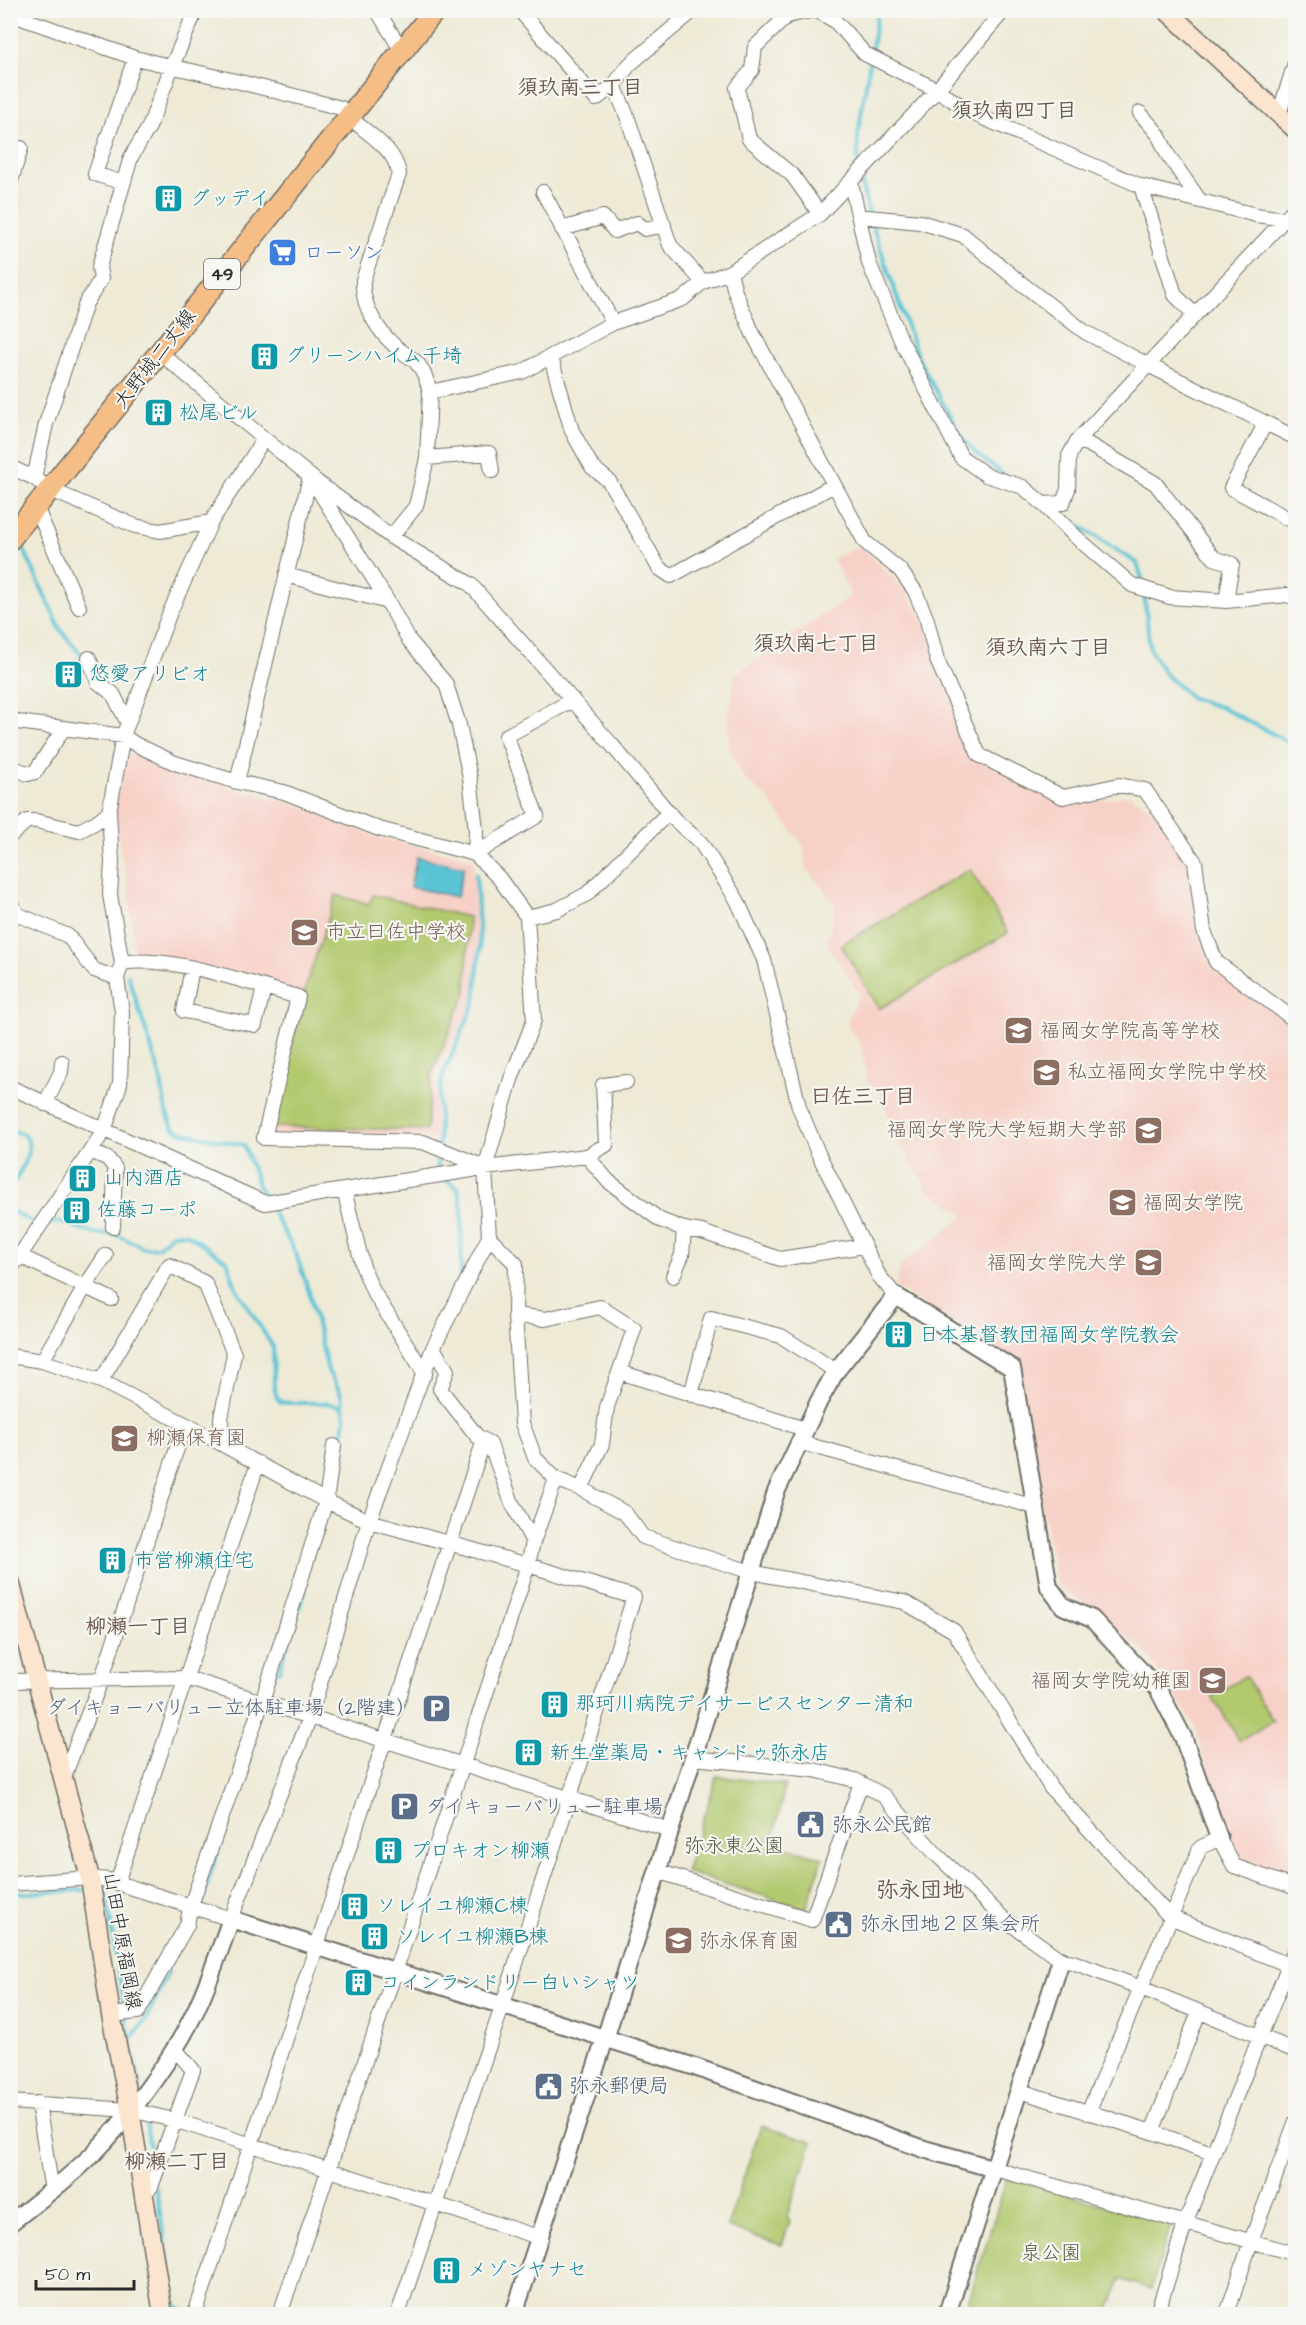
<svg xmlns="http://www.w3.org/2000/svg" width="1306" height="2325" viewBox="0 0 1306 2325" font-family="'Architects Daughter','Klee One',sans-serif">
<rect width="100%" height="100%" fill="#f6f6f2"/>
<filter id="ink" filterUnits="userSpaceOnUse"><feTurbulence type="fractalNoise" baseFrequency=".0167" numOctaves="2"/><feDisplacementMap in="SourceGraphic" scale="12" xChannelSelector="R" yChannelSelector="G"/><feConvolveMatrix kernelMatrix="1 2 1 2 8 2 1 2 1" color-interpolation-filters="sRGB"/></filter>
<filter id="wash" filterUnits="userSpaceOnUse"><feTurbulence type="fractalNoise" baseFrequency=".008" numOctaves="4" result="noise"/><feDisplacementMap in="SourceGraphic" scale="24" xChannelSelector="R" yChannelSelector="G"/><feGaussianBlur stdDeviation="1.35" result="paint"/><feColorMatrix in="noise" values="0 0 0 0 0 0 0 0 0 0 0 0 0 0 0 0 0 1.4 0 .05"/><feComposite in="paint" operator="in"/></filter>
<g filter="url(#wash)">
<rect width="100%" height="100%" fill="#eeead6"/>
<path fill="#f7d1c7" d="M 861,546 L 903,588 L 922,618 L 977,758 L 1067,806 L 1131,795 L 1153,810 L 1188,864 L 1205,951 L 1218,974 L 1295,1027 L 1295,1878 L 1233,1854 L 1225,1839 L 1196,1727 L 1144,1651 L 1104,1617 L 1057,1587 L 1016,1363 L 895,1287 L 901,1264 L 966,1215 L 929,1191 L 901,1146 L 878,1089 L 867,1082 L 861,1044 L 846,1023 L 860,994 L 827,944 L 835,905 L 806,867 L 803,845 L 767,798 L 745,780 L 728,747 L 729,717 L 735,674 L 851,596 L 833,558 Z
M 133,752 L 175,770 L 228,787 L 304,807 L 374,836 L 472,859 L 479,912 L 475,1000 L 436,1071 L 436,1139 L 427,1137 L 270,1134 L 303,995 L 179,958 L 134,953 L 130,898 L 114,817 L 122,762 Z"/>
<path fill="#b2c96e" stroke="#6e7a4c" stroke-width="1.5" d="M 970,869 L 1008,933 L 879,1009 L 841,945 Z
M 336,895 L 369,904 L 373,895 L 469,917 L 466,992 L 432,1073 L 426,1130 L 274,1127 L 306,986 Z
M 1245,1676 L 1273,1721 L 1240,1741 L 1212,1697 Z
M 717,1776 L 785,1785 L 773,1843 L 823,1858 L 806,1909 L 686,1872 Z
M 761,2126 L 812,2142 L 787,2216 L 790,2221 L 782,2245 L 727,2227 Z
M 1007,2178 L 1171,2224 L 1151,2289 L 1121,2279 L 1107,2314 L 999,2314 L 968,2302 Z"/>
<path fill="#5ac4d5" stroke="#427880" stroke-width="1.5" d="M 417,857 L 464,867 L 457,897 L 410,887 Z"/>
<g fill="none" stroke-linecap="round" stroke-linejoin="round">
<path stroke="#5ac4d5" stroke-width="4" d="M 858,167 L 858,134 L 878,10
M 860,177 L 869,214
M 871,221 L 918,358 L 962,438 L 979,456 L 1004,475
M 1065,517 L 1137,563 L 1144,585
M 21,543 L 60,629 L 84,658
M 1144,593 L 1150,650 L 1165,674 L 1192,698 L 1223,708 L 1296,746
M 128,975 L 160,1075 L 166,1111 L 173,1128 L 183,1133 L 244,1145 L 258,1185 L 265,1198
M 10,1131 C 47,1133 19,1173 10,1189
M 439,1146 L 439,1099 L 443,1075 L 475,1002 L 480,946 L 476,874
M 439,1154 L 437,1165 L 440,1172
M 444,1179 L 458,1188 L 462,1209 L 461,1280
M 270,1207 L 296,1254 L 310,1295 L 328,1371 L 340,1392 L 344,1410
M 10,1210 L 36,1224
M 46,1223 L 61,1222 L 96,1234 L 115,1234 L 145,1248 L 158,1247 L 172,1234 L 186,1233 L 227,1261 L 236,1288 L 273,1347 L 274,1386 L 277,1398 L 281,1402 L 291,1403 L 324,1403 L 337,1405 L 344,1410 L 345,1419 L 334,1487
M 279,1671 L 305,1589
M 97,1889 L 105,1889 L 125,2009
M 10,1894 L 86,1890
M 192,1929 L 196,1921 L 222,1837
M 126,2017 L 130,2039
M 140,2089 L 130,2040 L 146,2019 L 168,1972
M 145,2117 L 153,2166
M 156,2188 L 175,2305 L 188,2314"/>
</g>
</g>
<g filter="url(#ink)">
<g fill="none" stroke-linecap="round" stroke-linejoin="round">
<defs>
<path id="minor" d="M 377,10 L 402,51
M 524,10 L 522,13 L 596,99 L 614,85 L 629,65 L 694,10
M 782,10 L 787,16 L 755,47 L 752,70 L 737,88 L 749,139 L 793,176 L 820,214
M 816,10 L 835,21 L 865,54 L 937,90 L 974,114 L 1141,186 L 1256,215 L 1284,219 L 1296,225
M 10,14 L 135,58 L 240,82 L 341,108 C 359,131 394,143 399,174 L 363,280 C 361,307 380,335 401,351 C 406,355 412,358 416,362 C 424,370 427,381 430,392 L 522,372 L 613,323 L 683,299 L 703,282 L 730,272 L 820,214 L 937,90 L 1004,10
M 787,16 L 815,10
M 614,85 L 627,116 L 670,245 L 703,282
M 1140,113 L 1158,134 L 1168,155 L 1200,201
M 1279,114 L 1296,60
M 123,183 L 95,174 L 135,58
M 851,183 L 869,263 L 901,340 L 961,457 L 986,475 L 1023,487 L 1043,504 L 1076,537 L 1132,585 L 1170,597 L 1226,601 L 1287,595 L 1296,598
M 10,184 L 21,148
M 1141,186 L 1175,295 L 1195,315
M 543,192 L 613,323
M 858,216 L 920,222 L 963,235 L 1017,280 L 1085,332 L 1148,365 L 1296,207
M 562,229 L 603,217 L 615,231 L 637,223 L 645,229 L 664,225
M 730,272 L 735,292 L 753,334 L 865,542 L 900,570 L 915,591 L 927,620 L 937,660 L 979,755 L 1063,797 L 1119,785 L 1145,790 L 1195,862 L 1204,931 L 1216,962 L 1296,1021
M 160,353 L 317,482 L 391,537 L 470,584 L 612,745 L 674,819 L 701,843 L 737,900 L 764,960 L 799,1107 L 818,1153 L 879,1276 L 896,1296
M 551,358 L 572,431 L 592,467 L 609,481 L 659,568 L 671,576 L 834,485
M 430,392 L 427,458 L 489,453 L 492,471
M 1265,424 L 1231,488 L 1296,523
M 1077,441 L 1088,444 L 1155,483 L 1214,558 L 1232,564 L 1226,601
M 10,467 L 34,478 L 51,490 L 135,526 L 160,531 L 211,522
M 34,478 L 46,424 L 86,303 L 101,279 L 99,267 L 131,157 L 149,127 L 172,66 L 196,10
M 314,483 L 388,602 L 409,640 L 446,684 L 459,725 L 470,778 L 476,830 L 475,854
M 1043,504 L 1063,503 L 1068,489 L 1069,456 L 1077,441 L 1148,365 L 1296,438
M 36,507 L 79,607
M 391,537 L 416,506 L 427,458
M 286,575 L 388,602
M 89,658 L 98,682 L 113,694 L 128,723
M 10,721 L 123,736 L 135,744 L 175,763 L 237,782 L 284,792 L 379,829 L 475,854 L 499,878 L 527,917 L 534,1020 L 511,1079 L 485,1168 L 489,1237 L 433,1348 L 447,1371 L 440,1389 L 477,1436 L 490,1444 L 512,1503 L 533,1542 L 528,1565 L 395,1972 L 280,2314
M 10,766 L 28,774 L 35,772 L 64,728
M 237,782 L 310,477
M 10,836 L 27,821 L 36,821 L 79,831 L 96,822 L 109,812
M 475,854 L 537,816 L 506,736 L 573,700
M 10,902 L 17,914 L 68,936 L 94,970 L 117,978
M 527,917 L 557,910 L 587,894 L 668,813
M 122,963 C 174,955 247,983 298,997 L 264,1138 L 423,1142 L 484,1167
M 192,968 L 184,1011 L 255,1025 L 264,988
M 10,1087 L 265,1203 L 344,1190
M 45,1104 L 61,1072 L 62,1062
M 91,1151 L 108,1159 L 115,1168 L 113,1227
M 587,1156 L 608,1181 L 660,1220 L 684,1229 L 702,1232 L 780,1259 L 864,1246
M 489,1237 L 516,1264 L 515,1315 L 522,1423 L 535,1458 L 556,1479 L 581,1489 L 625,1513 L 643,1537 L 751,1572 L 904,1602 L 954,1631 L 1051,1788 L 1170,1917 L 1296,1968
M 20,1256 L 111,1299
M 10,1270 L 104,1131 L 120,1084 L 122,1012 L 117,978 L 122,963 L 110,895 L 112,862 L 109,812 L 123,736 L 170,612 L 211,522 L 263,440
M 673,1276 L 682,1255 L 684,1229
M 515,1315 L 545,1319 L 600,1307 L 634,1329 L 607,1407 L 602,1444 L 581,1489
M 10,1356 L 42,1361 L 101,1381 L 185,1424 L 326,1501 L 369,1521 L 528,1565 L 634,1597 L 502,2007 L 398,2314
M 42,1361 L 85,1287 L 106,1255
M 619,1372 L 805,1429
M 425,1374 L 373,1291 L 363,1267 L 344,1190 L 485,1168 L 587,1156 L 606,1145 L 603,1085 L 626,1082
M 101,1381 L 169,1265 L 205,1283 L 234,1354 L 221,1418 L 222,1444
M 691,1395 L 711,1318 L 781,1336 L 836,1371
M 798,1442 L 1035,1507
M 533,1542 L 556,1479
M 10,1681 L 186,1678 L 670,1830
M 693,1758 L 814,1770 L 855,1780 L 884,1796 L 935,1853 L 1004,1919 L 1061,1960 L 1073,1962 L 1141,1988 L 1296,2051
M 63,1779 L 102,1678 L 185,1424
M 657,1871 L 812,1920 L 861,1783
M 117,1883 L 258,1463
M 10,1884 L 90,1878 L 108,1880 L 231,1919 L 310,1717 L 369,1521 L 433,1348
M 111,2015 L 138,2012 L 187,1925 L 190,1908 L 262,1702 L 326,1501 L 334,1446
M 1020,2091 L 1152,2132 L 1212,2153
M 10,2102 L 130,2110 L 174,2120 L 541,2238
M 38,2103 L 52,2191
M 1088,2113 L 1200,1848 L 1219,1838 L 1234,1866 L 1296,1888
M 1152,2132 L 1199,2012
M 995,2169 L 1296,2254
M 143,2192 L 151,2187 L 193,2070 L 175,2049
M 195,2314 L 484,1440
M 1157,2314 L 1186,2221 L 1296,1947
M 1227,2314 L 1251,2241 L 1296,2121
M 1294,2314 L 1296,2308"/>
<path id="tertiary" d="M 10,2223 C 40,2200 69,2178 95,2152 C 123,2123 153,2084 174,2050 C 200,2010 215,1963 231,1919 L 695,2067 L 924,2149 L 995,2169
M 514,2314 L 605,2039 L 776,1492 L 819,1401 L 836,1371 L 896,1296 L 1012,1368 L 1049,1587 L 1063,1606 L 1092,1619 L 1158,1689 L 1183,1737 L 1219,1838
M 947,2314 L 1061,1960"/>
<path id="secondary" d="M 1166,10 L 1296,130
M 10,1581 L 90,1878 L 111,2015 L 130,2110 L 163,2314"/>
<path id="primary" d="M 10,539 L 435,10"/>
</defs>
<use href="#minor" stroke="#6f6e67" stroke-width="16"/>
<use href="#tertiary" stroke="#6f6e67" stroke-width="20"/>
<use href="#secondary" stroke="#6f6e67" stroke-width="21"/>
<use href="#primary" stroke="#6f6e67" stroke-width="24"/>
<use href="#minor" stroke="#fff" stroke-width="14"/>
<use href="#tertiary" stroke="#fff" stroke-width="16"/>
<use href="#secondary" stroke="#fbe5cf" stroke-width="18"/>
<use href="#primary" stroke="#f6be87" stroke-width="21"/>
</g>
</g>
<defs>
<symbol id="building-square" viewBox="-11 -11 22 22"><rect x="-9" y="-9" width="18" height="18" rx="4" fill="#0f9aa8" stroke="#f6f6f2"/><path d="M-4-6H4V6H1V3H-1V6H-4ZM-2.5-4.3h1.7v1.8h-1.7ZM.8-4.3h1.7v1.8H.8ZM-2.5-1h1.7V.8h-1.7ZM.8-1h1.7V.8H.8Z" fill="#fff"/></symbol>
<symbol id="supermarket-square" viewBox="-11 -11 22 22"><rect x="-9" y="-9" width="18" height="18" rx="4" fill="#3f7fe0" stroke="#f6f6f2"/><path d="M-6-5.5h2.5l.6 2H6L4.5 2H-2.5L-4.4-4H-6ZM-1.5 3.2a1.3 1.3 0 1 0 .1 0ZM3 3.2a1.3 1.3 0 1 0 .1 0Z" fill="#fff"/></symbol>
<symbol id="school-square" viewBox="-11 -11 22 22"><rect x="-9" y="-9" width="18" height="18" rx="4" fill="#8d6e63" stroke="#f6f6f2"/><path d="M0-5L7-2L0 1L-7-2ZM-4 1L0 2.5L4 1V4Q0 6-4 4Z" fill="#fff"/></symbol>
<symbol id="university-square" viewBox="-11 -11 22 22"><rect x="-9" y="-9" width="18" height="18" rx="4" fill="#8d6e63" stroke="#f6f6f2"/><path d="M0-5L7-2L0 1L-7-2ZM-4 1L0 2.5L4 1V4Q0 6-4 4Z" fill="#fff"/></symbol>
<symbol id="parking-square" viewBox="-11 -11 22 22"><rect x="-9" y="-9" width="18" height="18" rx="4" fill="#5c6f8a" stroke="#f6f6f2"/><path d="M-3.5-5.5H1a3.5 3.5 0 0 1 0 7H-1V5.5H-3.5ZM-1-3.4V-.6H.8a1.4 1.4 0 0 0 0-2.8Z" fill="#fff"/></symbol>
<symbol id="civic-square" viewBox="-11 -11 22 22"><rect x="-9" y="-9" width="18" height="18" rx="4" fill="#5c6f8a" stroke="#f6f6f2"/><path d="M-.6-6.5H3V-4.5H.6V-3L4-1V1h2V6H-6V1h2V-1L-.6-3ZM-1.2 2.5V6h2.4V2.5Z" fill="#fff"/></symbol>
</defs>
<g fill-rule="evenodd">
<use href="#building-square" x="152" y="182" width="33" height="33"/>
<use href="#supermarket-square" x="266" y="236" width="33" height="33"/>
<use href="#building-square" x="248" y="340" width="33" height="33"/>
<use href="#building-square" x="142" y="396" width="33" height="33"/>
<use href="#building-square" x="52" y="658" width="33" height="33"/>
<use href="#school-square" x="288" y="916" width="33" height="33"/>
<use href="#school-square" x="1002" y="1014" width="33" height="33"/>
<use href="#school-square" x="1030" y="1056" width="33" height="33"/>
<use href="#university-square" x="1132" y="1114" width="33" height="33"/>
<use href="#building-square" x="66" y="1162" width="33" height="33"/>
<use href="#school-square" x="1106" y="1186" width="33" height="33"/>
<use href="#building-square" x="60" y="1194" width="33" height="33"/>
<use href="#university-square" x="1132" y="1246" width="33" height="33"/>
<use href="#building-square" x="882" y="1318" width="33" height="33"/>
<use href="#school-square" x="108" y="1422" width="33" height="33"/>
<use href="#building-square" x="96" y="1544" width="33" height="33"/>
<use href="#school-square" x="1196" y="1664" width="33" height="33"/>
<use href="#building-square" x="538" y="1688" width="33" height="33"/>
<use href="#parking-square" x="420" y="1692" width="33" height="33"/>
<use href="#building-square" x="512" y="1736" width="33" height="33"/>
<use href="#parking-square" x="388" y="1790" width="33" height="33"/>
<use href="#civic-square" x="794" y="1808" width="33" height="33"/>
<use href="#building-square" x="372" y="1834" width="33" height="33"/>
<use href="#building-square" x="338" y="1890" width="33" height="33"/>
<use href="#civic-square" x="822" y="1908" width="33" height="33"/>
<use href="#building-square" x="358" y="1920" width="33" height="33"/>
<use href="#school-square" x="662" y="1924" width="33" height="33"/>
<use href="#building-square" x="342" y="1966" width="33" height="33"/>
<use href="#civic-square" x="532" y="2070" width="33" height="33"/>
<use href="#building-square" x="430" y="2254" width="33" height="33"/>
</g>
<g text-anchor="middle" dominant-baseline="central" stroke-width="4.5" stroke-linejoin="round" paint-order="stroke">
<rect fill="#f6f6f2" stroke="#686867" stroke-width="1.5" x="204" y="259" width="36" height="30" rx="4.5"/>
<g font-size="18" font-weight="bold" fill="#2b2b2b">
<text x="222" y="274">49</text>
</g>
<g font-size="20" fill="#0d838f" stroke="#f6f6f2" text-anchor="start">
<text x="190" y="199">グッデイ</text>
<text x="285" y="356">グリーンハイム千埼</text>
<text x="179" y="413">松尾ビル</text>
<text x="90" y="674">悠愛アリビオ</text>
<text x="104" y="1178">山内酒店</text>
<text x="97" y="1210">佐藤コーポ</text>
<text x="919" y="1335">日本基督教団福岡女学院教会</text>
<text x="134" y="1561">市営柳瀬住宅</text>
<text x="575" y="1704">那珂川病院デイサービスセンター清和</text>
<text x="550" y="1753">新生堂薬局・キャンドゥ弥永店</text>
<text x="410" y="1851">プロキオン柳瀬</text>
<text x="376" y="1906">ソレイユ柳瀬C棟</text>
<text x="396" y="1937">ソレイユ柳瀬B棟</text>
<text x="380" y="1983">コインランドリー白いシャツ</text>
<text x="467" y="2270">メゾンヤナセ</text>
</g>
<g font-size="20" fill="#366cbe" stroke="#f6f6f2" text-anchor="start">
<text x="304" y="253">ローソン</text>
</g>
<g font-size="20" fill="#2b2b2b" stroke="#f6f6f2">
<text transform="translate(155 359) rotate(-52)">大野城二丈線</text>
<text transform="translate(122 1941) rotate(80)">山田中原福岡線</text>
</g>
<g font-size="20" fill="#785e54" stroke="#f6f6f2" text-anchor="start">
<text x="326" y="932">市立曰佐中学校</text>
<text x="1040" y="1031">福岡女学院高等学校</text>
<text x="1067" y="1072">私立福岡女学院中学校</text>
<text x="1127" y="1130" text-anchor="end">福岡女学院大学短期大学部</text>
<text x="1143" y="1203">福岡女学院</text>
<text x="1127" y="1263" text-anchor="end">福岡女学院大学</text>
<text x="146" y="1438">柳瀬保育園</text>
<text x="1191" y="1681" text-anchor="end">福岡女学院幼稚園</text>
<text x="699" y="1941">弥永保育園</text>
</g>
<g font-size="20" fill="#4e5e75" stroke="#f6f6f2" text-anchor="start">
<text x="416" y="1708" text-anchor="end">ダイキョーバリュー立体駐車場（2階建）</text>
<text x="425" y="1807">ダイキョーバリュー駐車場</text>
<text x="832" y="1825">弥永公民館</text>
<text x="860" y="1924">弥永団地２区集会所</text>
<text x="569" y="2086">弥永郵便局</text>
</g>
<g font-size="20" fill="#545a3f" stroke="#f6f6f2">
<text x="734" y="1846">弥永東公園</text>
<text x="1051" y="2253">泉公園</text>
</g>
<g font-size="21" font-weight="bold" fill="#6d574c" stroke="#f6f6f2">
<text x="580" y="87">須玖南三丁目</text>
<text x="1014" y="110">須玖南四丁目</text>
<text x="816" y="643">須玖南七丁目</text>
<text x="1048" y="647">須玖南六丁目</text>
<text x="863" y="1096">曰佐三丁目</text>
<text x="138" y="1626">柳瀬一丁目</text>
<text x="177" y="2161">柳瀬二丁目</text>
</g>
<g font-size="22" font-weight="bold" fill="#6d574c" stroke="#f6f6f2">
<text x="920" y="1890">弥永団地</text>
</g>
</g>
<rect width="1306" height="2325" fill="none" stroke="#f6f6f2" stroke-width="36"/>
<path d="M36 2280v9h98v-9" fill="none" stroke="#2b2b2b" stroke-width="3"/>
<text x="45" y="2280" font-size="18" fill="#2b2b2b" stroke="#f6f6f2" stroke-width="4.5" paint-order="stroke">50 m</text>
</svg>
